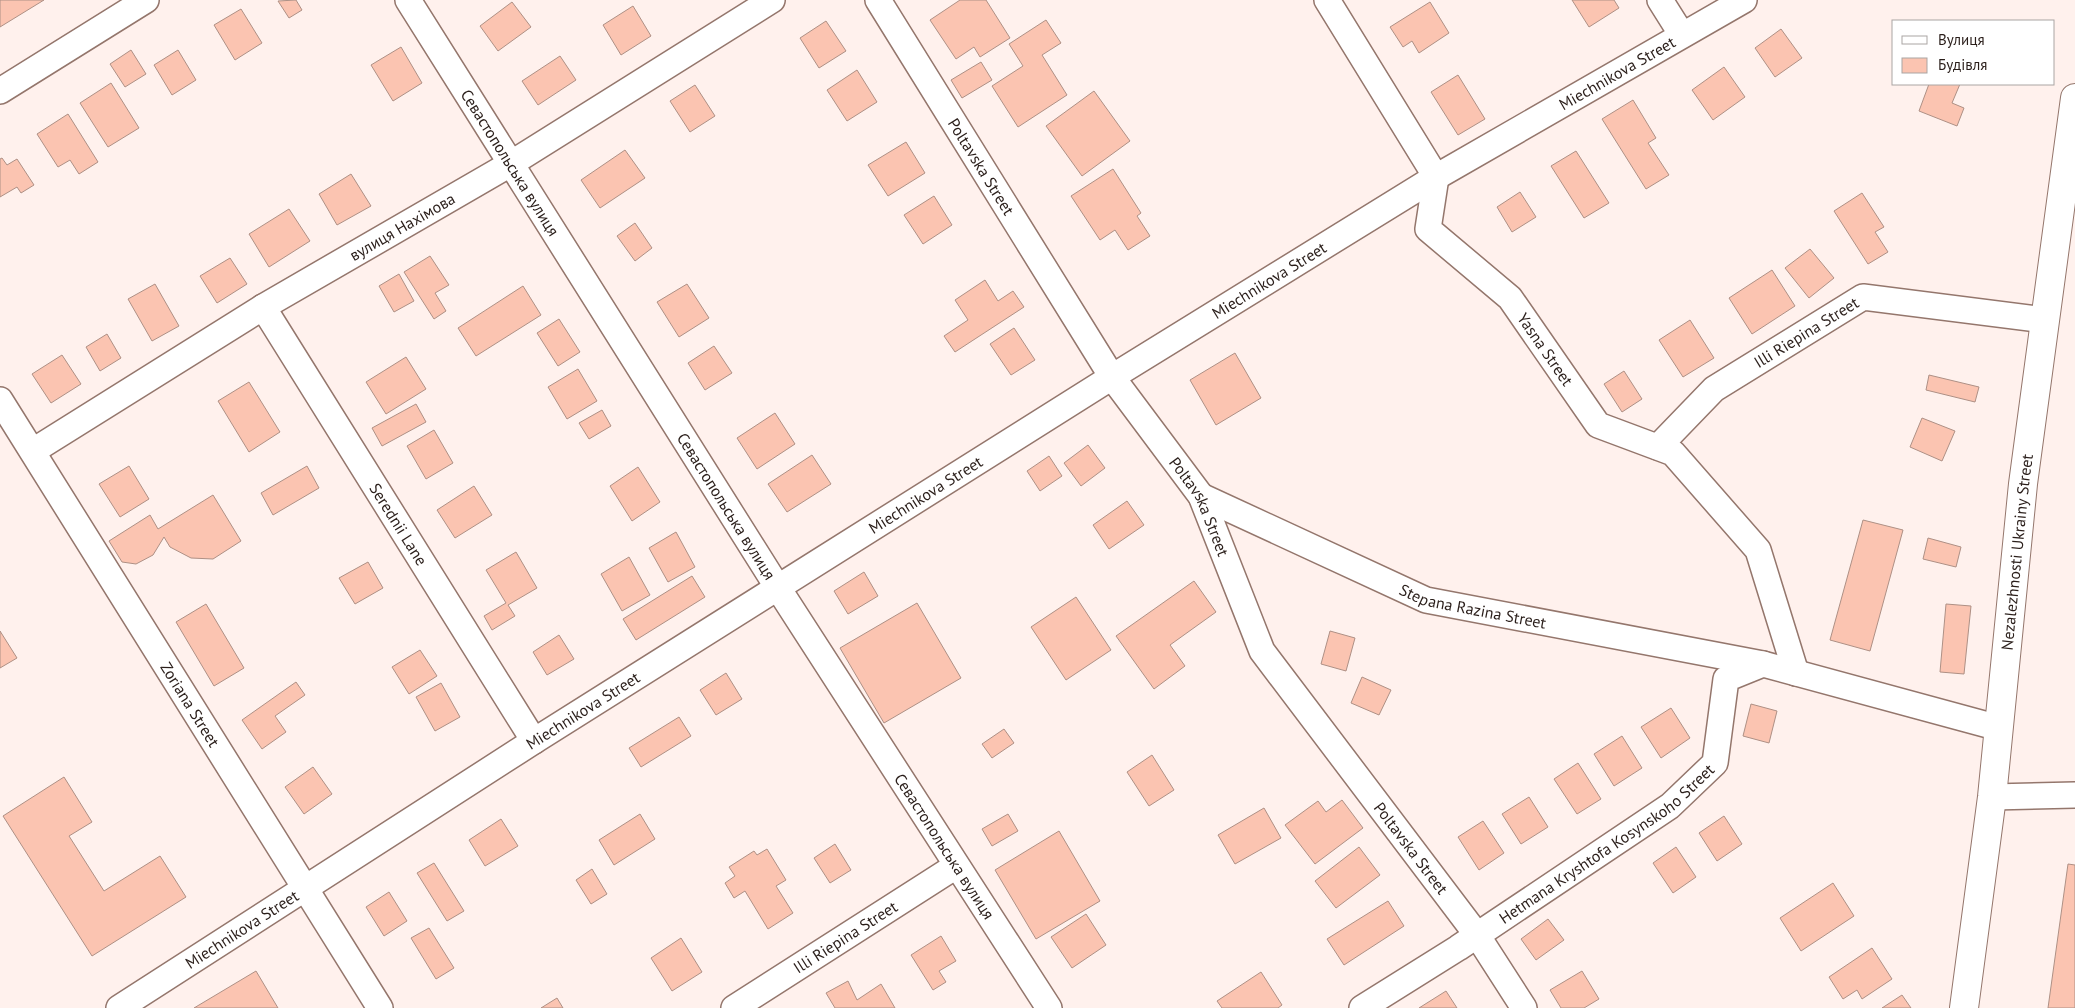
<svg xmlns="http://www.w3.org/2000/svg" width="2075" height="1008" viewBox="0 0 2075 1008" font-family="'PT Sans',sans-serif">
<rect width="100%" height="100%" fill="#fff1ed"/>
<path fill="#fbc4b1" stroke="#ae9085" d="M 0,0 L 44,0 L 0,27 Z
M 296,0 L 302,10 L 289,18 L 278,1 Z
M 960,0 L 986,0 L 1010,38 L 980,57 L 974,47 L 956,59 L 930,20 Z
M 1572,0 L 1614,0 L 1619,8 L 1589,27 Z
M 512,2 L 531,27 L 498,51 L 480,26 Z
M 1430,2 L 1449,33 L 1419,53 L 1412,41 L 1403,47 L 1390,27 Z
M 633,6 L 651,36 L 621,55 L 603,25 Z
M 241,9 L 262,43 L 235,60 L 214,25 Z
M 1046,20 L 1061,43 L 1042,55 L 1067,95 L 1018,127 L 992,86 L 1023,66 L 1009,44 Z
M 826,21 L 846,51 L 819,68 L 800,38 Z
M 1781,29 L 1802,58 L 1775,77 L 1755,48 Z
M 401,47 L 422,83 L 393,101 L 371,65 Z
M 131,50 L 146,74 L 125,87 L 110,64 Z
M 178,50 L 196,80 L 172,95 L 154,65 Z
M 560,56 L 576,80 L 538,105 L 522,81 Z
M 981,62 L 992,80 L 962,98 L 951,80 Z
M 1724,67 L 1745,97 L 1713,120 L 1692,90 Z
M 857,70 L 877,102 L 847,121 L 827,90 Z
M 1458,75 L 1485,119 L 1458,135 L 1431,92 Z
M 111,83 L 139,128 L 108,147 L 80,103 Z
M 1929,84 L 1960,84 L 1952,103 L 1964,108 L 1957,126 L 1919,111 Z
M 695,85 L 715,116 L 690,132 L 670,101 Z
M 1094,91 L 1130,141 L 1082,176 L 1046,126 Z
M 1633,100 L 1656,138 L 1648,143 L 1669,175 L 1646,189 L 1602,119 Z
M 68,114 L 98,162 L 79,174 L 70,160 L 58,167 L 37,134 Z
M 906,142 L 925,173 L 888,196 L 868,165 Z
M 625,150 L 645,178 L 600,208 L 581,180 Z
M 1576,151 L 1609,203 L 1584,218 L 1551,166 Z
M 2,158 L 7,165 L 17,159 L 34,185 L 21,193 L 17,187 L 0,197 L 0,159 Z
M 1113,169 L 1141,213 L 1137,216 L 1150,236 L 1128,250 L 1115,230 L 1100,240 L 1071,196 Z
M 351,174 L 371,206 L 337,225 L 319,194 Z
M 1520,192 L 1536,217 L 1512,232 L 1497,207 Z
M 1862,193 L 1884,227 L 1875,232 L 1888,252 L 1868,264 L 1834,211 Z
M 934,196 L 952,225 L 923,244 L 904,215 Z
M 289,209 L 310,241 L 269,267 L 249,234 Z
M 635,223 L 652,248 L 635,261 L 617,236 Z
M 1810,249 L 1834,278 L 1809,298 L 1785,268 Z
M 430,256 L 449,285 L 435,293 L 446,311 L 434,319 L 404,272 Z
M 230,258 L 247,284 L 217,303 L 200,276 Z
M 1772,270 L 1795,306 L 1752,334 L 1729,298 Z
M 399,274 L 414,301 L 394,312 L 379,286 Z
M 985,280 L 998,301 L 1013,291 L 1024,307 L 955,352 L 944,336 L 968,320 L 955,300 Z
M 155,284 L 179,326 L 152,341 L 128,299 Z
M 687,284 L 709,318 L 679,337 L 657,302 Z
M 523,286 L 541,315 L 476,356 L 458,328 Z
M 559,319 L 580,352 L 558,366 L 537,333 Z
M 1690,320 L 1714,358 L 1683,377 L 1659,340 Z
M 1014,328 L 1035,360 L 1011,375 L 990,344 Z
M 107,334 L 121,358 L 100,371 L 86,347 Z
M 714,346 L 732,373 L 705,390 L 688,363 Z
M 1235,353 L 1261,398 L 1216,425 L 1190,380 Z
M 62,355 L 81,384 L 51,403 L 32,374 Z
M 406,357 L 426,389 L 386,414 L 366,382 Z
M 578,369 L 597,401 L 567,419 L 548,387 Z
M 1624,371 L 1642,399 L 1622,412 L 1604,384 Z
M 1929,375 L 1979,387 L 1975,402 L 1926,390 Z
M 249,382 L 280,432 L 249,452 L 218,401 Z
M 416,404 L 426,422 L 382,446 L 372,428 Z
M 602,410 L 611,426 L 589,439 L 579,423 Z
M 775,413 L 795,444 L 757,469 L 737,438 Z
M 1922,418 L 1955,431 L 1942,461 L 1910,447 Z
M 434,430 L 453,463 L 426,479 L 407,446 Z
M 1088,445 L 1105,468 L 1081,486 L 1064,463 Z
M 812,455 L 831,484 L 787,512 L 768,484 Z
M 1049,456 L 1062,476 L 1040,491 L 1027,471 Z
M 129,466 L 149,499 L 120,517 L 99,484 Z
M 307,466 L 319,488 L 273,515 L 261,493 Z
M 638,467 L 660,502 L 632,521 L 610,486 Z
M 474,486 L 492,515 L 455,538 L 437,510 Z
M 213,495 L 241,541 L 213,559 L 191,558 L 170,547 L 164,537 L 153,555 L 136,564 L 122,562 L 109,541 L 150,515 L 158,529 Z
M 1127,501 L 1144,525 L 1109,549 L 1093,525 Z
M 1863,520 L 1903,530 L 1870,651 L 1830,640 Z
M 676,532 L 695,567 L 668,582 L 649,548 Z
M 1928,538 L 1961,547 L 1956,567 L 1923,559 Z
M 516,552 L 537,588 L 508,605 L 515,616 L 492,630 L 484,616 L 506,603 L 486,570 Z
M 629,557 L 650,595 L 622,611 L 601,574 Z
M 368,562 L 383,588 L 355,604 L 339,578 Z
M 864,572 L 878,596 L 848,614 L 834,591 Z
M 692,576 L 705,597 L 636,640 L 623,619 Z
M 1194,581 L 1216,612 L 1170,645 L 1185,666 L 1154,689 L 1116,636 Z
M 1076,597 L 1111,650 L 1066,680 L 1031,627 Z
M 917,603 L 961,678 L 884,723 L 840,648 Z
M 206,604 L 244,668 L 214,686 L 176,622 Z
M 1946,604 L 1971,606 L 1964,674 L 1940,672 Z
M 0,631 L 17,658 L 0,668 Z
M 1330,631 L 1355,638 L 1346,671 L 1321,664 Z
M 559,635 L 574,659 L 547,675 L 533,652 Z
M 420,650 L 437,676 L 409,694 L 392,667 Z
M 726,673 L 742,699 L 716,715 L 700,690 Z
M 1362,677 L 1391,690 L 1379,715 L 1351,703 Z
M 296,682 L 305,695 L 275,716 L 286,732 L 262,749 L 242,720 Z
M 441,683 L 460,717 L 435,731 L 416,697 Z
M 1751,704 L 1777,711 L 1769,743 L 1743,736 Z
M 1671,708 L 1690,738 L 1661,758 L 1641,727 Z
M 679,717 L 691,736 L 641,767 L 629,748 Z
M 1004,729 L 1014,743 L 992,758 L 982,744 Z
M 1622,736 L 1642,768 L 1614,786 L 1594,754 Z
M 1152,755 L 1174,790 L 1149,806 L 1127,772 Z
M 1578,763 L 1601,799 L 1577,814 L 1554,779 Z
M 313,767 L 332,794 L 304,814 L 285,787 Z
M 64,777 L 92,822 L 69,836 L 104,891 L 160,856 L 186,897 L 92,956 L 3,816 Z
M 1529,797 L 1548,827 L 1521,844 L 1502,814 Z
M 1342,800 L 1363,828 L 1315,864 L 1285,825 L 1318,801 L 1326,812 Z
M 1264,808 L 1281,838 L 1235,864 L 1218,835 Z
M 640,814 L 655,839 L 614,865 L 599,840 Z
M 1008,814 L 1018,831 L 992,846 L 982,829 Z
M 1724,816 L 1742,844 L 1717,861 L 1699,833 Z
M 501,819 L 518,846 L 485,866 L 469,840 Z
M 1483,821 L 1504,853 L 1479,870 L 1458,837 Z
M 1059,831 L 1100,901 L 1036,939 L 995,870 Z
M 835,844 L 851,870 L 830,883 L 814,858 Z
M 1359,847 L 1380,875 L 1336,908 L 1315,881 Z
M 1676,847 L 1696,877 L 1673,893 L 1653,863 Z
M 767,849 L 786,880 L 776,886 L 793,913 L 768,929 L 745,891 L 734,898 L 725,883 L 735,876 L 729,867 L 754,851 L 757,855 Z
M 434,863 L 464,911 L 447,921 L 417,873 Z
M 2068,864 L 2075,865 L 2075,1008 L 2048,1008 Z
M 592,869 L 607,894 L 591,904 L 576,880 Z
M 1833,883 L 1854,916 L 1801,951 L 1780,918 Z
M 389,892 L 407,921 L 384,936 L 366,907 Z
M 1388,901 L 1404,926 L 1344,965 L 1327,939 Z
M 1086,914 L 1106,945 L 1072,968 L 1051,937 Z
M 1548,919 L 1564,940 L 1536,960 L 1521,939 Z
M 429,928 L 454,968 L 436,979 L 411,938 Z
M 941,936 L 956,961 L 939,971 L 946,982 L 933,990 L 911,955 Z
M 681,938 L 702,972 L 672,991 L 651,958 Z
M 1872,948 L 1892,979 L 1862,999 L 1857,990 L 1843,999 L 1829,977 Z
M 256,971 L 278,1008 L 194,1008 Z
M 1582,971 L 1599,999 L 1584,1008 L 1561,1008 L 1550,990 Z
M 1261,972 L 1282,1005 L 1278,1008 L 1222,1008 L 1217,1001 Z
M 848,981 L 857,1000 L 881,984 L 895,1008 L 835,1008 L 826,993 Z
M 1446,991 L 1457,1008 L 1419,1008 Z
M 1902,995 L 1911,1008 L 1882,1008 Z
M 557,998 L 563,1008 L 541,1008 Z"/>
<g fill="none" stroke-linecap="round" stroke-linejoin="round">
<defs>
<g id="minor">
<path id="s1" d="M 408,0 L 778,588 L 1049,1008"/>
<path id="s2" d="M 878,0 L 1112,377 L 1201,496 L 1262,651 L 1477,935 L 1524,1008"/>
<path id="s3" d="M 1327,0 L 1436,177 L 1428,229 L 1510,298 L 1598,425 L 1673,453 L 1758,550 L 1796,673"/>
<path d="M 1660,0 L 1682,35"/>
<path d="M 0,91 L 146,0"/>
<path id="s4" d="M 263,307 L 534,741"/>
<path id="s5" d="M 0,400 L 380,1008"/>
<path id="s6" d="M 1658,447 L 1714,389 L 1863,297 L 2045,320"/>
<path id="s7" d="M 33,451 L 263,307 L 512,163 L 772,0"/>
<path id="s8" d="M 1201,496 L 1426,600 L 1763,664"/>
<path d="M 1992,797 L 2075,795"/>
<path id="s9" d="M 119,1008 L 534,741 L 1112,377 L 1436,177 L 1744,0"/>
<path id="s10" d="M 734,1008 L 956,866"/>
<path id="s11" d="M 1362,1008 L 1458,948 L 1670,806 L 1715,763 L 1726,679 L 1763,664 L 1999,728"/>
</g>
<g id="tertiary">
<path id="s12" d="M 1964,1008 L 1992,797 L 2023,484 L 2075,98"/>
</g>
</defs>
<use href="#minor" stroke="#94766c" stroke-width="28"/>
<use href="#tertiary" stroke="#94766c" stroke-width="30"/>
<use href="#minor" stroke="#fff" stroke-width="25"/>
<use href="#tertiary" stroke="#fff" stroke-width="28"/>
</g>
<g text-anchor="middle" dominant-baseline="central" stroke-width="5" stroke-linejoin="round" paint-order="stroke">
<g font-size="16" fill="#2a1e1a" stroke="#fff">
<text stroke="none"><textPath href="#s9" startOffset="1766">Miechnikova Street</textPath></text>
<text stroke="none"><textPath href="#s1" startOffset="192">Севастопольська вулиця</textPath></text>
<text stroke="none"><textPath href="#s2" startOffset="196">Poltavska Street</textPath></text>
<text stroke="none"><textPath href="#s7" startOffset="432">вулиця Нахімова</textPath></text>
<text stroke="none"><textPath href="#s9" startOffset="1361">Miechnikova Street</textPath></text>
<text stroke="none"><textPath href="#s6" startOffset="189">Illi Riepina Street</textPath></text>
<text stroke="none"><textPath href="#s3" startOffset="430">Yasna Street</textPath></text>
<text stroke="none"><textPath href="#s9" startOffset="956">Miechnikova Street</textPath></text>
<text stroke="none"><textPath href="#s1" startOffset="598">Севастопольська вулиця</textPath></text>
<text stroke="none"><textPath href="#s2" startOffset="601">Poltavska Street</textPath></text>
<text stroke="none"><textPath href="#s4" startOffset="256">Serednii Lane</textPath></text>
<text stroke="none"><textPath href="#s12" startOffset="459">Nezalezhnosti Ukrainy Street</textPath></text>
<text stroke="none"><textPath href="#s8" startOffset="295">Stepana Razina Street</textPath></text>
<text stroke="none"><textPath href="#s5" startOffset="359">Zoriana Street</textPath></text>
<text stroke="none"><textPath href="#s9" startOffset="551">Miechnikova Street</textPath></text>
<text stroke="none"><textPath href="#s11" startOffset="295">Hetmana Kryshtofa Kosynskoho Street</textPath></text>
<text stroke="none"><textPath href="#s1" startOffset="1002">Севастопольська вулиця</textPath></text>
<text stroke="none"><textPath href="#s2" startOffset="1006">Poltavska Street</textPath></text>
<text stroke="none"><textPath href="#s9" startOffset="146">Miechnikova Street</textPath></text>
<text stroke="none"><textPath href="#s10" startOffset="132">Illi Riepina Street</textPath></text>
</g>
</g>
<rect x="1892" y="20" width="162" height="65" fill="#ffffff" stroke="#aaa5a3"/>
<rect x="1902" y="36" width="25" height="8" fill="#ffffff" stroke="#aaa5a3"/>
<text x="1938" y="45" font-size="15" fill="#2a1e1a">Вулиця</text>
<rect x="1902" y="58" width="25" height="15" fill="#fbc4b1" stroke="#aaa5a3"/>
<text x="1938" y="70" font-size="15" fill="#2a1e1a">Будівля</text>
</svg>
